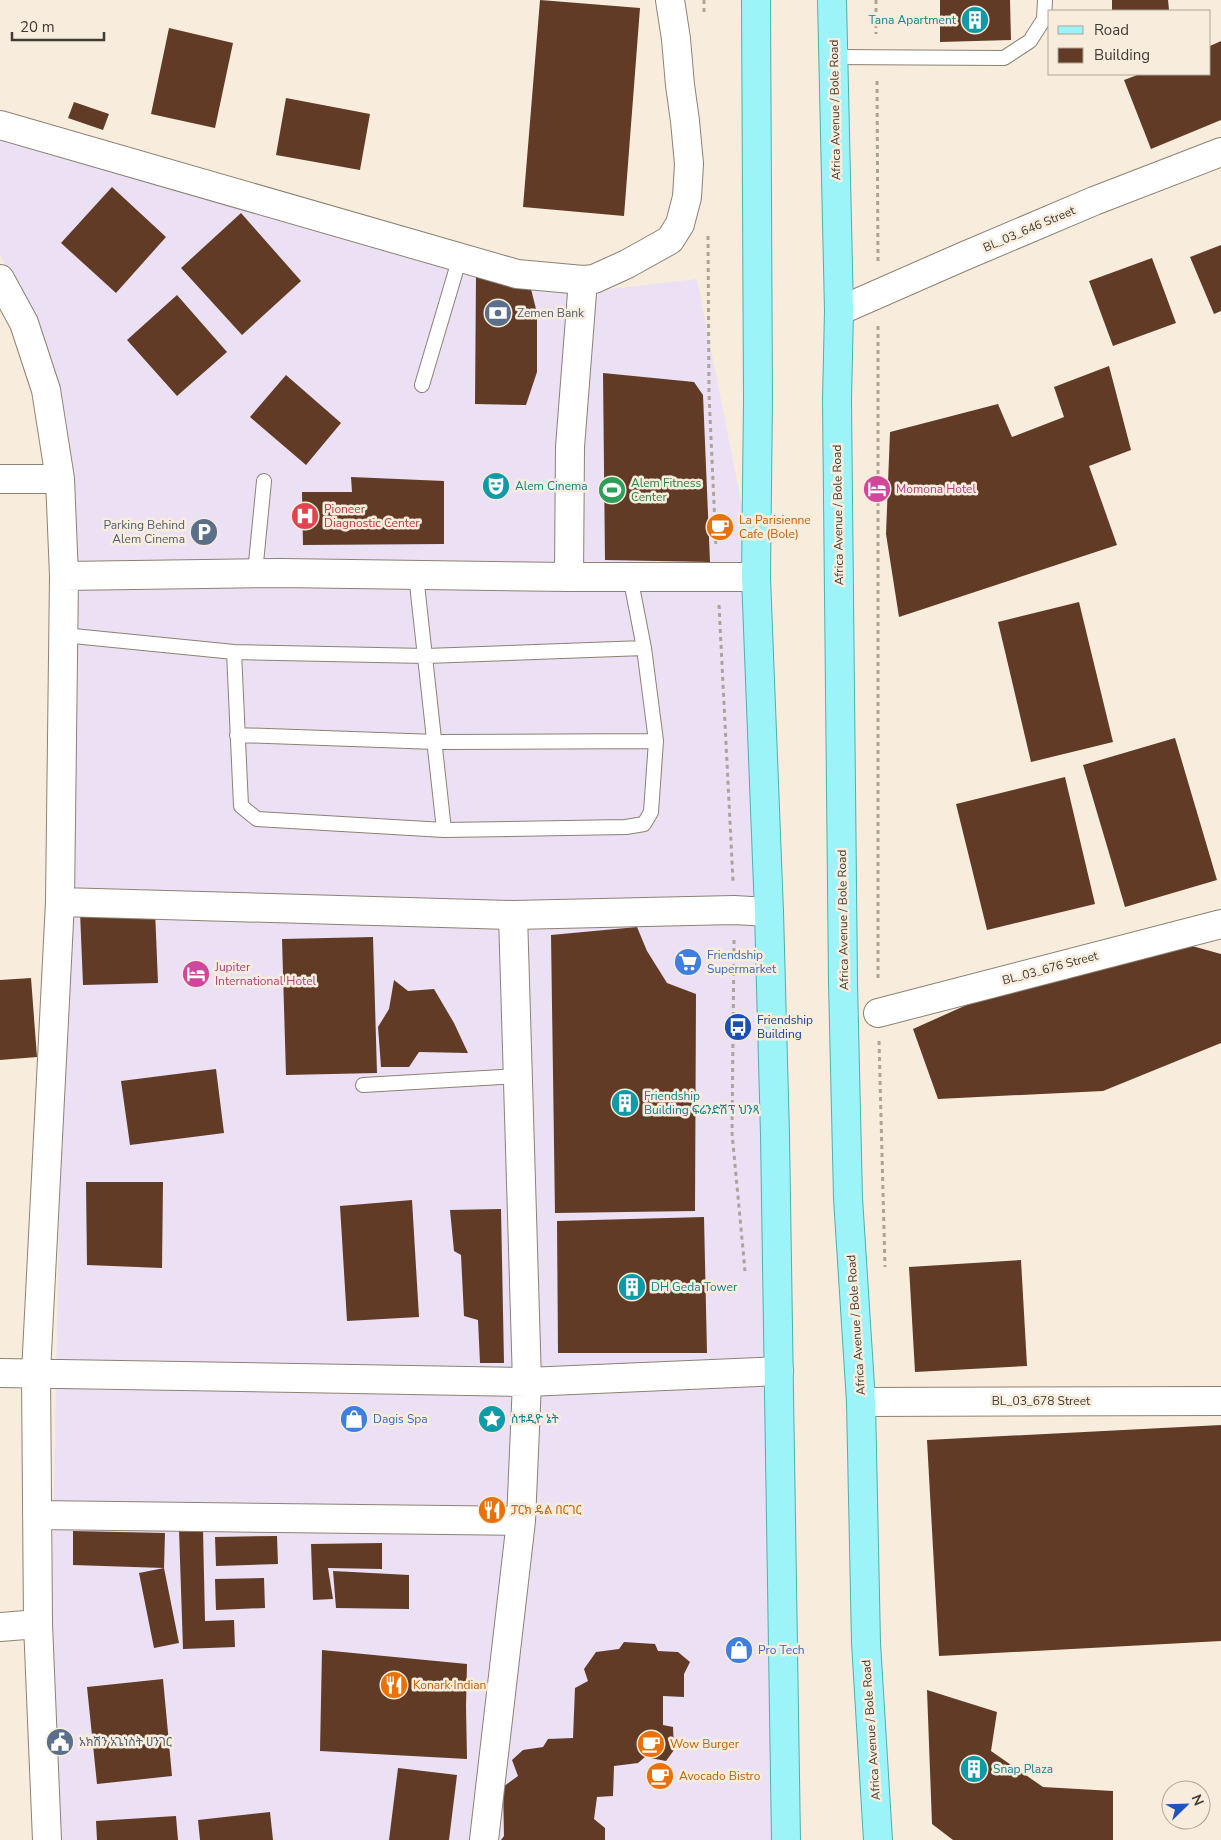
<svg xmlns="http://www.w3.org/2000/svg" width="1221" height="1840" viewBox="0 0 1221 1840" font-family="'Nunito Sans','Noto Sans Ethiopic',sans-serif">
<rect width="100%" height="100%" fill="#f8eddc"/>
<path fill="#ebe0f4" d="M 0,130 L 594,291 L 697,279 L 756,577 L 779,1840 L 47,1840 L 71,604 L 37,321 L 0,255 Z"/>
<path fill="#623b26" d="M 540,0 L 640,8 L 624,216 L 523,207 Z
M 940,0 L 1010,0 L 1011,40 L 940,42 Z
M 1112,0 L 1168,0 L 1169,10 L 1112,10 Z
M 169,28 L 233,43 L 215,128 L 151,114 Z
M 1221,41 L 1221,120 L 1151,149 L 1124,80 L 1140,74 L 1210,74 L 1210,46 Z
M 286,98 L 370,114 L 360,170 L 276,155 Z
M 74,102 L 109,114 L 103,130 L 68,118 Z
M 112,187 L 166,237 L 116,293 L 61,243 Z
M 241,213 L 301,281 L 242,335 L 181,268 Z
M 1221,245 L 1221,311 L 1214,314 L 1190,257 Z
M 1152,258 L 1176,323 L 1113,346 L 1089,281 Z
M 476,275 L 528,277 L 537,313 L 537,372 L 526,405 L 475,404 Z
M 177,295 L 227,352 L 177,396 L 127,340 Z
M 1109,366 L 1131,450 L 1089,466 L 1117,545 L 899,617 L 886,534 L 890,432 L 998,404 L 1012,437 L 1064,417 L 1054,387 Z
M 603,373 L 694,382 L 703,395 L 710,562 L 605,560 Z
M 286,375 L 341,423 L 306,465 L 250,417 Z
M 351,477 L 444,481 L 444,544 L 303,545 L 302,492 L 352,492 Z
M 1079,602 L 1113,742 L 1031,762 L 998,622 Z
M 1175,738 L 1217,880 L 1125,907 L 1083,765 Z
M 1065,777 L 1095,904 L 987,930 L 956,804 Z
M 155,910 L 158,983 L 83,985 L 80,912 Z
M 637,927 L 647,951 L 667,983 L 696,994 L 695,1211 L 555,1213 L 551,935 Z
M 1183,927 L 1192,946 L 1221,954 L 1221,1043 L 1103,1091 L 938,1099 L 913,1029 L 1000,990 L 1069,979 L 1062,956 Z
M 373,937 L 377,1073 L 286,1075 L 282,939 Z
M 31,978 L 37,1057 L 0,1060 L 0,980 Z
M 394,980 L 408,991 L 434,989 L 454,1023 L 468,1053 L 419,1052 L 409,1067 L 381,1067 L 378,1027 L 389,1009 Z
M 216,1069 L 224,1133 L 130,1145 L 121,1081 Z
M 86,1182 L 163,1182 L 162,1268 L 87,1265 Z
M 412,1200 L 419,1317 L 347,1321 L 340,1206 Z
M 501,1209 L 504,1363 L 480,1363 L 478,1320 L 464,1316 L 461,1255 L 454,1251 L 450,1210 Z
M 704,1217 L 707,1353 L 558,1353 L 557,1221 Z
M 1021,1260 L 1027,1366 L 915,1372 L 909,1267 Z
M 1221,1425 L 1221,1641 L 939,1656 L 927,1440 Z
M 203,1529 L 205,1621 L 234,1620 L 235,1647 L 183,1649 L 179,1530 Z
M 73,1531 L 165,1533 L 164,1568 L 179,1643 L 154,1648 L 139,1573 L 164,1568 L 73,1565 Z
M 277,1536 L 278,1564 L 216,1566 L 215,1537 Z
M 382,1543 L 382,1569 L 328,1568 L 333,1599 L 313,1600 L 311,1544 Z
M 333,1571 L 409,1575 L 409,1609 L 336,1608 Z
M 264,1578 L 265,1608 L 216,1610 L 215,1579 Z
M 624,1642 L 655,1644 L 658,1651 L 678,1652 L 690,1662 L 684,1674 L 684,1697 L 663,1696 L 663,1725 L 673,1727 L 674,1750 L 666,1761 L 645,1757 L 638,1763 L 614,1766 L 613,1796 L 597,1797 L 594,1819 L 605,1828 L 605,1840 L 501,1840 L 504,1836 L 503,1787 L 518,1776 L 512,1760 L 523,1750 L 543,1747 L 548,1739 L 573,1738 L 575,1688 L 588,1681 L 584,1669 L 596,1652 L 619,1649 Z
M 322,1650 L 467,1664 L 466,1706 L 467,1759 L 320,1751 Z
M 163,1679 L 172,1776 L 97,1784 L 87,1687 Z
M 927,1690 L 997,1712 L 991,1751 L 1043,1787 L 1113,1791 L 1113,1840 L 953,1840 L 932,1824 Z
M 398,1768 L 457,1775 L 449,1840 L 389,1840 Z
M 270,1812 L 273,1840 L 200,1840 L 198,1820 Z
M 176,1816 L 178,1840 L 97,1840 L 96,1821 Z"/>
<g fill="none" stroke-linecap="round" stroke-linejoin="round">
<defs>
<path id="lane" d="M 833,57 L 1004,58 L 1030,41 L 1044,19 L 1045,0
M 422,385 L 460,257
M 255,573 L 264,481
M 416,575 L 444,830
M 63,635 L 234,652 L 426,656 L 644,648
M 234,652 L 241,806 L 257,819 L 444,830 L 626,827 L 644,824 L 651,812 L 656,741 L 644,648 L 630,576
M 237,735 L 436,742 L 656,741
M 363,1085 L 518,1076"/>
<path id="street" d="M 0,125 L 517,274 L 583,280 L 594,279 L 627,264 L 670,240 L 680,224 L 687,197 L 689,164 L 685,121 L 680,85 L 676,39 L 670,0
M 0,279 L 24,323 L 46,390 L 60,479 L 64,576 L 60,902 L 36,1373 L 38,1624 L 47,1840
M 839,311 L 962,257 L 1094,201 L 1221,152
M 0,479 L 60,479
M 64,576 L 281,573 L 569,577 L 756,577
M 569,577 L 570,447 L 583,280
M 60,902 L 513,915 L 734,910 L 769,912
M 878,1013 L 1221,924
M 0,1373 L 527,1382 L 779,1371
M 861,1402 L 1221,1401
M 37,1515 L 521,1521
M 0,1627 L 38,1624
M 484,1840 L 521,1521 L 527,1382 L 513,915"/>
<path id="primary" d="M 756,0 L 758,399 L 756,577 L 769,912 L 775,1135 L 786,1840
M 832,0 L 839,311 L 837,400 L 843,982 L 848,1198 L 861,1402 L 866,1643 L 878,1840"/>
</defs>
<use href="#lane" stroke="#8c8273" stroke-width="16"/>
<use href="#street" stroke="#8c8273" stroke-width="30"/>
<use href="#primary" stroke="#51afb0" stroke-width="30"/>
<path stroke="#ada498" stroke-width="3" stroke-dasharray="4 4" stroke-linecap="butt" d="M 704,0 L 704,12
M 876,0 L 876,34
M 877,81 L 878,262
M 708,236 L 709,394 L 716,547
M 878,326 L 878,982
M 719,605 L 733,881
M 734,940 L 732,1133 L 745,1271
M 879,1041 L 885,1267"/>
<use href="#lane" stroke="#fff" stroke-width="14"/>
<use href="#street" stroke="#fff" stroke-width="28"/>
<use href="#primary" stroke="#9cf4f8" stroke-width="28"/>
</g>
<defs>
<symbol id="building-disc" viewBox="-11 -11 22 22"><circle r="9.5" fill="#0f9aa8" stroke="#f8eddc"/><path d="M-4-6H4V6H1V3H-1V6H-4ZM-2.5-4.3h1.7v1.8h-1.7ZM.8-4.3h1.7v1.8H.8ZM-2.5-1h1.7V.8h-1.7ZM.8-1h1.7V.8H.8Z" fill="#fff"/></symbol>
<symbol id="bank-disc" viewBox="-11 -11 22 22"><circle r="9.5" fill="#5c6f8a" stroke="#f8eddc"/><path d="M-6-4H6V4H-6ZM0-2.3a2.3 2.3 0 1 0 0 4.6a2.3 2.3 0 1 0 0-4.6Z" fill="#fff"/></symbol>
<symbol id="theatre-disc" viewBox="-11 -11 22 22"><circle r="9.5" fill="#0f9aa8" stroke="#f8eddc"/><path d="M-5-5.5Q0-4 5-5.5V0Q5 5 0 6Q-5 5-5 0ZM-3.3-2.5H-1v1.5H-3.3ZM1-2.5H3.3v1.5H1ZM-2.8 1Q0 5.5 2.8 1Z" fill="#fff"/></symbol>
<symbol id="hotel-disc" viewBox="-11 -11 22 22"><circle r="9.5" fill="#d1479c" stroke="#f8eddc"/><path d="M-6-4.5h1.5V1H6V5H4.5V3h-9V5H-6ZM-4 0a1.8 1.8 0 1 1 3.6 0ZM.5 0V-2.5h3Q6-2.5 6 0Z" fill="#fff"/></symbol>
<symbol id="stadium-disc" viewBox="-11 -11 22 22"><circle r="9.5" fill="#2e9e5b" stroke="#f8eddc"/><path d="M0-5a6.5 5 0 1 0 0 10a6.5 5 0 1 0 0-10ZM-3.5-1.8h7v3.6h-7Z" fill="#fff"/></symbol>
<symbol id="hospital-disc" viewBox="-11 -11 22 22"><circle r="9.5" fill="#e0444e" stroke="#f8eddc"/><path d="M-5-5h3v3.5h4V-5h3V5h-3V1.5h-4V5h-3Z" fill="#fff"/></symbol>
<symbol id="cafe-disc" viewBox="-11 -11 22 22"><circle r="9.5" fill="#e8710a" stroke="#f8eddc"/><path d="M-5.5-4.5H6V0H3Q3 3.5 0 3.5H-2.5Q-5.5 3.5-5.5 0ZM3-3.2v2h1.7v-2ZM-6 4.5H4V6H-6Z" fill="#fff"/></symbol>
<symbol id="parking-disc" viewBox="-11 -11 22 22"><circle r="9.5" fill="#5c6f8a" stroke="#f8eddc"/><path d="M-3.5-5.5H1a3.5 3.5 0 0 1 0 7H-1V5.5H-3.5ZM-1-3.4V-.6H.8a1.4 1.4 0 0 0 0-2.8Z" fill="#fff"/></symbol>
<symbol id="supermarket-disc" viewBox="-11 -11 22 22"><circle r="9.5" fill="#3f7fe0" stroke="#f8eddc"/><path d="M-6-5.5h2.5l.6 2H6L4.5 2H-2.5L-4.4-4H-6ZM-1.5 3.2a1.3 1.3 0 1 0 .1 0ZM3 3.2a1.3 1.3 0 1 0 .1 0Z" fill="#fff"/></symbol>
<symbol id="bus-disc" viewBox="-11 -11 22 22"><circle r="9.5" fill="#1a4fb4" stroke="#f8eddc"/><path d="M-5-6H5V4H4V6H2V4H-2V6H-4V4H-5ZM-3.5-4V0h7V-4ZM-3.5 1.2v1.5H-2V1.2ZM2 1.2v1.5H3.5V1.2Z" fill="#fff"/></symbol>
<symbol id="shop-disc" viewBox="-11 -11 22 22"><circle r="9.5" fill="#3f7fe0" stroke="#f8eddc"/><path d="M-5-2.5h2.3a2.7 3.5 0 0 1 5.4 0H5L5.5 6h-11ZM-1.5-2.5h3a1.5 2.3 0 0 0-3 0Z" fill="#fff"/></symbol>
<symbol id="sight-disc" viewBox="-11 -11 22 22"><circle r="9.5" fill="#0f9aa8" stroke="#f8eddc"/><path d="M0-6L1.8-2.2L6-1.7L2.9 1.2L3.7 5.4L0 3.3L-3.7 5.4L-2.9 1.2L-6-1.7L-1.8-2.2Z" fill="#fff"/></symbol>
<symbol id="restaurant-disc" viewBox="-11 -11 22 22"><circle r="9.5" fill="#e8710a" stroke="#f8eddc"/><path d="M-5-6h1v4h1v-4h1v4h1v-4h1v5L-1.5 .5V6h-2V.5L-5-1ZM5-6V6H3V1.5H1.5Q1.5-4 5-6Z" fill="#fff"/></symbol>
<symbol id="civic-disc" viewBox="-11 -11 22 22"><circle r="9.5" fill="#5c6f8a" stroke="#f8eddc"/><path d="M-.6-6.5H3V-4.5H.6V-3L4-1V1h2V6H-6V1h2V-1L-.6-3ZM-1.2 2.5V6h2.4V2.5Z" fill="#fff"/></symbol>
</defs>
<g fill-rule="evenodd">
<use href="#building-disc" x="959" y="4" width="32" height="32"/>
<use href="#bank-disc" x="482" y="297" width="32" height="32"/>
<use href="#theatre-disc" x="480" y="470" width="32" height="32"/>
<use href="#hotel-disc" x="861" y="473" width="32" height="32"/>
<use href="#stadium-disc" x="596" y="474" width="32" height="32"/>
<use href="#hospital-disc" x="289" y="500" width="32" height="32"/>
<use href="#cafe-disc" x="704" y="511" width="32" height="32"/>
<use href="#parking-disc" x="188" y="516" width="32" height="32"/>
<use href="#supermarket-disc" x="672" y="946" width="32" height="32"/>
<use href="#hotel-disc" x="180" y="958" width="32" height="32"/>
<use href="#bus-disc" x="722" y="1011" width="32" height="32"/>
<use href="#building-disc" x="609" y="1087" width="32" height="32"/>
<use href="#building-disc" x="616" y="1271" width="32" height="32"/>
<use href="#shop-disc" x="338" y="1403" width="32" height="32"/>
<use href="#sight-disc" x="476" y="1403" width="32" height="32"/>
<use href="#restaurant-disc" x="476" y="1494" width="32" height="32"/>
<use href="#shop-disc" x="723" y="1634" width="32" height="32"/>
<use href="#restaurant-disc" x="378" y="1669" width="32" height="32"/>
<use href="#civic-disc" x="44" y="1726" width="32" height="32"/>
<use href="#cafe-disc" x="635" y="1728" width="32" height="32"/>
<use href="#building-disc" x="958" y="1753" width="32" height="32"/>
<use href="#cafe-disc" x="644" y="1760" width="32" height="32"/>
</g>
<g text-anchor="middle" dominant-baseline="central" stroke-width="5" stroke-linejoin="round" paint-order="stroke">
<g font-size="12" fill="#0d838f" stroke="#f8eddc" text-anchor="start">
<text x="956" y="20" text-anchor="end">Tana Apartment</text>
<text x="515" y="486">Alem Cinema</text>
<text x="644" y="1096">Friendship<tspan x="644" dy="14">Building ፍሬንድሽፕ ህንጻ</tspan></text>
<text x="651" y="1287">DH Geda Tower</text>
<text x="511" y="1419">ስቱዲዮ ኔት</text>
<text x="993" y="1769">Snap Plaza</text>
</g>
<g font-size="12" fill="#3f3b34" stroke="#f8eddc">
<text transform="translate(835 110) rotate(-91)">Africa Avenue / Bole Road</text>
<text transform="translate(1029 229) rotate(-23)">BL_03_646 Street</text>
<text transform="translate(838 515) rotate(-91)">Africa Avenue / Bole Road</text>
<text transform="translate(843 920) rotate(-91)">Africa Avenue / Bole Road</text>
<text transform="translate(1050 968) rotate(-15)">BL_03_676 Street</text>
<text transform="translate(856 1325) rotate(-94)">Africa Avenue / Bole Road</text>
<text x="1041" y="1401">BL_03_678 Street</text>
<text transform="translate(871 1730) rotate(-94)">Africa Avenue / Bole Road</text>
</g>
<g font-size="12" fill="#4e5e75" stroke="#f8eddc" text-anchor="start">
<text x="517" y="313">Zemen Bank</text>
<text x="185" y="525" text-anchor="end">Parking Behind<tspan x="185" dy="14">Alem Cinema</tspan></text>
<text x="79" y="1742">አክሽን አጌነስት ሀንገር</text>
</g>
<g font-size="12" fill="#27864d" stroke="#f8eddc" text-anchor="start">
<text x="631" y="483">Alem Fitness<tspan x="631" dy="14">Center</tspan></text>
</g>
<g font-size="12" fill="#b23c85" stroke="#f8eddc" text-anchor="start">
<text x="896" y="489">Momona Hotel</text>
<text x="215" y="967">Jupiter<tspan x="215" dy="14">International Hotel</tspan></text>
</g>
<g font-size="12" fill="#be3a42" stroke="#f8eddc" text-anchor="start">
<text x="324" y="509">Pioneer<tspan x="324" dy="14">Diagnostic Center</tspan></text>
</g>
<g font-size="12" fill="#c56008" stroke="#f8eddc" text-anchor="start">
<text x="739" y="520">La Parisienne<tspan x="739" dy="14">Cafe (Bole)</tspan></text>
<text x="511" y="1510">ፓርክ ዴል በርገር</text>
<text x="413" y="1685">Konark Indian</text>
<text x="670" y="1744">Wow Burger</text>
<text x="679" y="1776">Avocado Bistro</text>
</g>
<g font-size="12" fill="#366cbe" stroke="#f8eddc" text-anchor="start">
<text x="707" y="955">Friendship<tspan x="707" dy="14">Supermarket</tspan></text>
<text x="373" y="1419">Dagis Spa</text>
<text x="758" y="1650">Pro Tech</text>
</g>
<g font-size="12" fill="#164399" stroke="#f8eddc" text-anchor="start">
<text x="757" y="1020">Friendship<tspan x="757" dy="14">Building</tspan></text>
</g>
</g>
<rect x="1048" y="10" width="162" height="65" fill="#f8eddc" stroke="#aea699"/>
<rect x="1058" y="26" width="25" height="8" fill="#9cf4f8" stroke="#aea699"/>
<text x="1094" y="35" font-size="15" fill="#3f3b34">Road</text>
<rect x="1058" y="48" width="25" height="15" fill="#623b26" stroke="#aea699"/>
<text x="1094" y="60" font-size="15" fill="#3f3b34">Building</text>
<g transform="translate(1186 1805) rotate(67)"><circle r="24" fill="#f8eddc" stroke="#aea699"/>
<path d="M0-4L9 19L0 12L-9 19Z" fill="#1c55c1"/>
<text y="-8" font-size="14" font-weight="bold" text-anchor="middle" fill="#3f3b34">N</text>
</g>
<path d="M12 32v8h92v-8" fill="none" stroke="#3f3b34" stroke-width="2.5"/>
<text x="20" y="32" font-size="15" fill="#3f3b34" stroke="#f8eddc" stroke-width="4" paint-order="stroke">20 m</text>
</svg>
